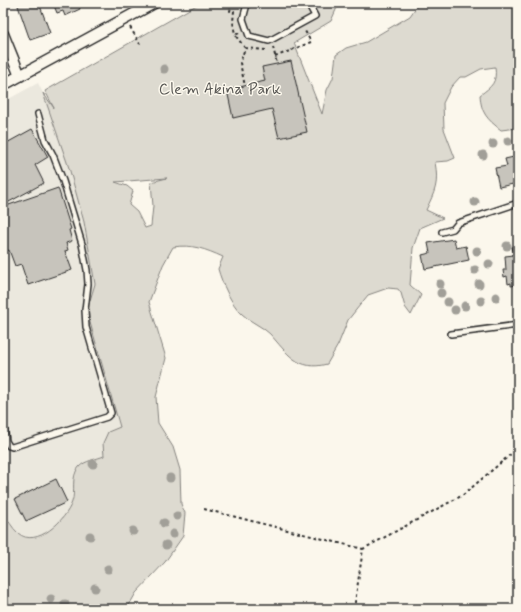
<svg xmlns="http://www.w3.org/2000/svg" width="521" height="612" viewBox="0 0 521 612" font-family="Mynerve,sans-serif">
<rect width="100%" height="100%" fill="#fbf7ec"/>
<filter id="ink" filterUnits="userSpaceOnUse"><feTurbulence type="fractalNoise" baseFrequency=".025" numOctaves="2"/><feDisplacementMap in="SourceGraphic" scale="8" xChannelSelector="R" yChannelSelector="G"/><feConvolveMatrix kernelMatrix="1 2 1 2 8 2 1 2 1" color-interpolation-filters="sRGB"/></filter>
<g filter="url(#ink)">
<path fill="#ebe8de" d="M 38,83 L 43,93 L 70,171 L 84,222 L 95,284 L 88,307 L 99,358 L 120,428 L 103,443 L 104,456 L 80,465 L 74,474 L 72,502 L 65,517 L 46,534 L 30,538 L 18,533 L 3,513 L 3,102 Z"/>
<path fill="#dddad0" stroke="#84827e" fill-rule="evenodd" d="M 200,3 L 339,3 L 331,21 L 294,43 L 322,114 L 327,90 L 333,78 L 336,55 L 346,48 L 366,42 L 410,16 L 419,3 L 518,3 L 518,128 L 501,130 C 487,119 481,113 480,95 C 492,86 497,83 495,67 L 481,69 L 466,77 L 460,77 L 451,87 L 443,103 L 444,129 L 455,158 L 448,161 L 435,162 C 439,184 435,191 426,210 L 443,218 L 420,228 L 413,248 L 410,285 L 421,295 L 411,315 L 405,307 L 401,293 L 398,289 L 388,288 L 368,295 L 348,320 L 338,345 L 327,364 C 298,372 287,353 270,334 C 262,326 250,322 242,314 C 231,304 222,283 218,269 L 223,257 C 205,249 192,244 173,247 L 163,265 L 149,302 L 166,358 L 156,397 L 158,423 L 173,447 L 180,470 L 181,504 L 185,513 L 183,536 L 165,562 L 136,593 L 128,607 L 136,609 L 11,609 L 3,590 L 3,513 C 8,519 12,528 18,533 C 36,549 66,520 72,502 C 76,491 70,477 79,467 C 84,461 97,459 104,456 L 103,443 L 108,432 L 120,427 L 89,319 L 88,307 L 95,284 L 84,222 L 70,171 L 43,93 L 54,108 L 45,91 ZM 167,178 L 151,182 L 153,206 L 151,226 L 145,228 L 137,212 L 129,205 L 133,191 L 127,186 L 115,182 Z"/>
<path fill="#c7c4bc" stroke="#2b2b2b" d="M 17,3 L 39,3 L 50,33 L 30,40 Z
M 53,3 L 78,3 L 80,9 L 65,16 L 63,11 L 57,13 Z
M 291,61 L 307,132 L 279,138 L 272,109 L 233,118 L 227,90 L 265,81 L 262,67 Z
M 32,129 L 48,157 L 35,165 L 44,183 L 7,203 L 3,195 L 3,145 Z
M 518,156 L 518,183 L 499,187 L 495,168 L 507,166 L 505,159 Z
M 58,188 L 71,229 L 69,230 L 72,241 L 66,243 L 68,250 L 65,251 L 72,270 L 28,285 L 21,264 L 15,266 L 9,250 L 6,251 L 3,243 L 3,207 Z
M 454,239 L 456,248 L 466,246 L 469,260 L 425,269 L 422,255 L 430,253 L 428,243 Z
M 518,246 L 518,291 L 517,285 L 511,286 L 511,283 L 508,284 L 507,276 L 504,277 L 503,270 L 506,270 L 505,256 L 514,255 L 512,247 Z
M 56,479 L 67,502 L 26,521 L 15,499 Z"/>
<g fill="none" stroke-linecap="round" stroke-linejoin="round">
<defs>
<path id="service" d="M 247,3 L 247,4 L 243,19 L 249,36 L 269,41 L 315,16 L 308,3
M 442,232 L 453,229 L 458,223 L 518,203
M 451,334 L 518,325
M 3,420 L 6,441 L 9,446 L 12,447 L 107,417 L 111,413 L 86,327 L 85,310 L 88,284 L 87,270 L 82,244 L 63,181 L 53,155 L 45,140 L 38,114"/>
<path id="minor" d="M 3,34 L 20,76
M 3,85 L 154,3"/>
</defs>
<use href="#service" stroke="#2b2b2b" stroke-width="8"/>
<use href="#minor" stroke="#2b2b2b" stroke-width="13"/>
<path stroke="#2b2b2b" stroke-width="2" stroke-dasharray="3 3" stroke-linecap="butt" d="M 232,3 L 230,11 L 234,11 L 233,22 L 235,35
M 130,27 L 140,44
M 239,33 L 235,35 L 245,48 L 240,63 L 245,86
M 273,47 L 277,64
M 245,48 L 266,50
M 275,57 L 311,42 L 305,31
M 204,509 L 363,549
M 354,609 L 363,549 L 463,495 L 518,448"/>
<use href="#service" stroke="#fbf7ec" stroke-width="5"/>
<use href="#minor" stroke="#fbf7ec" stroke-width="10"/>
</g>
<g fill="#a19f98">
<circle cx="164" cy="69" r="4.5"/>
<circle cx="508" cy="141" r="4.5"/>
<circle cx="493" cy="144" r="4.5"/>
<circle cx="483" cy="155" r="4.5"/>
<circle cx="475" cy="202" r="4.5"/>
<circle cx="507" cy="246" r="4.5"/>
<circle cx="477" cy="251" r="4.5"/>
<circle cx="489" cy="264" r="4.5"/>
<circle cx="475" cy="270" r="4.5"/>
<circle cx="440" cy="284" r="4.5"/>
<circle cx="479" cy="284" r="4.5"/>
<circle cx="441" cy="293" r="4.5"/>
<circle cx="496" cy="297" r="4.5"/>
<circle cx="481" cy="301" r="4.5"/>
<circle cx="448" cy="302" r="4.5"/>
<circle cx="465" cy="306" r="4.5"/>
<circle cx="455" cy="310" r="4.5"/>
<circle cx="93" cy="464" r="4.5"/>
<circle cx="170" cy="478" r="4.5"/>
<circle cx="177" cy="516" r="4.5"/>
<circle cx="164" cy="523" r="4.5"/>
<circle cx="133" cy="531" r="4.5"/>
<circle cx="173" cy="534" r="4.5"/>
<circle cx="90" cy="536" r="4.5"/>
<circle cx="166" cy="545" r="4.5"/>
<circle cx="108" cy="569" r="4.5"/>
<circle cx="95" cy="588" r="4.5"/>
<circle cx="51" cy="599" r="4.5"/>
<circle cx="65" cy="604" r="4.5"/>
</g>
</g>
<g text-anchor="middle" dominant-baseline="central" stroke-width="3" stroke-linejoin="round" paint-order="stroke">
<g font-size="16" fill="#585754" stroke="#fbf7ec">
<text x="220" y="89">Clem Akina Park</text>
</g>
</g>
<rect width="521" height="612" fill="none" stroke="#fbf7ec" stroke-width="16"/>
<rect x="8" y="8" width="505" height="596" fill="none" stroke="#2b2b2b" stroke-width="1.5" filter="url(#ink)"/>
</svg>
